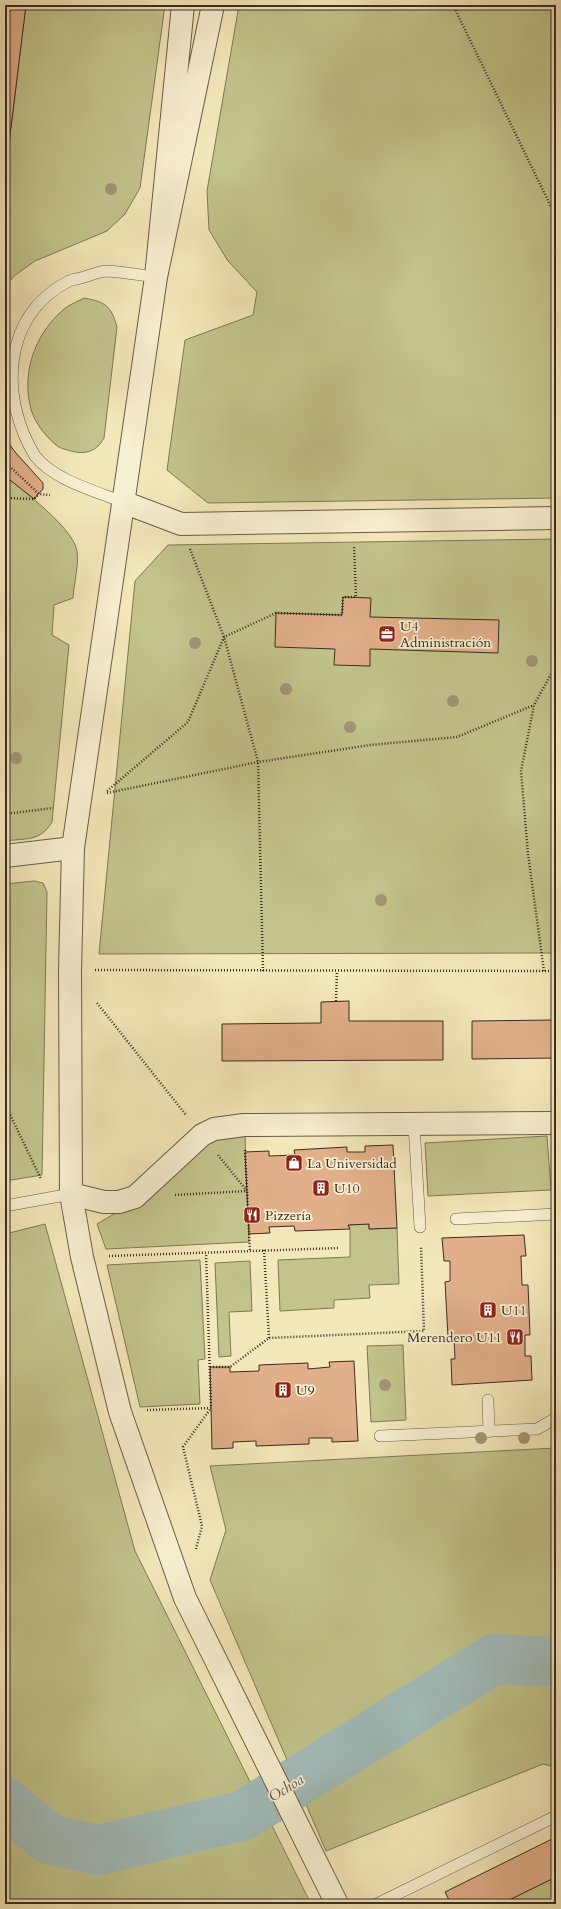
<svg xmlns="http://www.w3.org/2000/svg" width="561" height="1909" viewBox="0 0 561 1909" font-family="Cardo,serif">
<rect width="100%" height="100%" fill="#f4e8ba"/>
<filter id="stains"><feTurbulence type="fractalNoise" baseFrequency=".005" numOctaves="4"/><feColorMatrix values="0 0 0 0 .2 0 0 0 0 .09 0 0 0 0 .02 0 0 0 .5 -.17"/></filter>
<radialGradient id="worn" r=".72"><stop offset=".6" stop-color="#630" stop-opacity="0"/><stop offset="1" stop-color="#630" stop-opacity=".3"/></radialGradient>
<path fill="#c2c48b" stroke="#7e7858" d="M 26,5 L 165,5 L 140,188 L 125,214 L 107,231 L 35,261 L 14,276 L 5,287 L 5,176 Z
M 239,5 L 556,5 L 556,498 L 208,503 L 167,470 L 185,340 L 253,315 L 257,292 L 228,261 L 209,230 L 207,191 Z
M 84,298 C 106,302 111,306 117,327 L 104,438 C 97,451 86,455 71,451 C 68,450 62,449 59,447 C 48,440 34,422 31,409 C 21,373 35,334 63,310 C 68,305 77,302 84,298 Z
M 5,476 C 23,490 74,529 77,551 C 79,564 74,584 73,598 L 54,605 L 52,635 L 69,645 L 52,822 C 40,842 26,838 5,841 Z
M 556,539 L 556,953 L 99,954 L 135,581 L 168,545 Z
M 34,881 L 43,883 L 47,892 L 42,1175 L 5,1181 L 5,884 Z
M 245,1136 L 249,1242 L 106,1249 L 97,1224 L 117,1212 L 216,1138 Z
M 547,1136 L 551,1190 L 428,1196 L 425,1143 Z
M 45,1224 L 135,1551 L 311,1904 L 5,1904 L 5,1234 Z
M 369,1224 L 369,1229 L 397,1228 L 399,1284 L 369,1285 L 370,1298 L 334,1300 L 334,1308 L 280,1311 L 278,1260 L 350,1257 L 350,1229 L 348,1225 Z
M 200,1260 L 205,1359 L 198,1360 L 200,1404 L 140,1407 L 107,1265 Z
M 250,1261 L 252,1311 L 229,1312 L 231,1356 L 219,1357 L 215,1263 Z
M 403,1345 L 406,1420 L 371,1422 L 367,1346 Z
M 556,1448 L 556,1767 L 543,1764 L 326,1851 L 210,1580 L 226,1530 L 210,1466 Z
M 556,1877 L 556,1904 L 501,1904 Z"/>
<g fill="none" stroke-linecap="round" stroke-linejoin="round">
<path stroke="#a2bdbb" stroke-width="50" d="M 5,1802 L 49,1839 L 98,1850 L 242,1816 L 494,1659 L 556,1662"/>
</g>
<path fill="#e1af89" stroke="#3b2c24" d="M 5,5 L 26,5 L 5,176 Z
M 5,438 L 15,452 L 43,483 L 43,489 L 34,499 L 5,476 Z
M 343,597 L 371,598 L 370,617 L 499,620 L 498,653 L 370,649 L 370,666 L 334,665 L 335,649 L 275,647 L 276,613 L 342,615 Z
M 349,1001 L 349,1021 L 443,1021 L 443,1060 L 222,1061 L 222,1024 L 321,1023 L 321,1002 Z
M 556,1020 L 556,1058 L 472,1059 L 472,1021 Z
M 393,1145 L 397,1228 L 369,1229 L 369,1224 L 348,1225 L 350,1229 L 295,1231 L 294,1226 L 269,1227 L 270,1233 L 249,1234 L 245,1152 L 269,1151 L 269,1156 L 295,1155 L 294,1150 L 347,1147 L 347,1152 L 365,1152 L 365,1146 Z
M 524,1235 L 526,1256 L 521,1256 L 522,1285 L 528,1285 L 530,1335 L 525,1335 L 525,1356 L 531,1356 L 532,1380 L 452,1385 L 451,1359 L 455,1359 L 454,1337 L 448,1337 L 445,1282 L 450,1281 L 450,1261 L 444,1261 L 442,1238 Z
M 354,1361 L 358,1441 L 332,1442 L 332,1438 L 309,1438 L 309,1444 L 256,1446 L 256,1441 L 233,1442 L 233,1448 L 212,1449 L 210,1367 L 230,1367 L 230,1372 L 259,1371 L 259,1365 L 308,1363 L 308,1369 L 330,1367 L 329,1362 Z
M 556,1837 L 556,1877 L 501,1904 L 451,1904 L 445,1892 Z"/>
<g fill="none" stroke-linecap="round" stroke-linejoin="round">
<defs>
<path id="service" d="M 123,502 C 95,491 54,480 35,456 C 0,399 1,315 69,281 C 74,279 79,279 84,277 C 91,275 100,271 107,271 C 123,272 140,275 156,277
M 414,1124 L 420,1227
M 5,1206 L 71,1194
M 456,1219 L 556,1214
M 488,1400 L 489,1432
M 380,1436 L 537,1429 L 556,1418
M 377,1904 L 556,1816"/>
<path id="minor" d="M 183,5 L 156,277 L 213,5
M 156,277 L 73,848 L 70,970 L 71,1194 L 82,1257 L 120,1412 L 185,1598 L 337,1904
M 123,502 L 181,524 L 556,518
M 5,856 L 73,848
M 71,1194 L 104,1202 L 119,1202 L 135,1197 L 202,1135 L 214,1129 L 244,1125 L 556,1123"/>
</defs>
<use href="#service" stroke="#695b4a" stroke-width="12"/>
<use href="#minor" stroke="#695b4a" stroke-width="24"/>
<path stroke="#3b2c24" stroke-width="2.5" stroke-dasharray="1 2" stroke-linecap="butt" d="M 453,5 L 556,217
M 5,462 L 39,494 L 50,495
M 5,498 L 34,499 L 39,494
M 190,549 L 224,637 L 258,762 L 263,971
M 107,791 L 188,722 L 224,637 L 276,613 L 342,615 L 343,597 L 356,597 L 354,546
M 107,793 L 258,762 L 370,745 L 457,737 L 534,705
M 5,814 L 53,808
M 95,970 L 556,971
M 544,971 L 528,854 L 521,771 L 534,705 L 556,665
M 336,1001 L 337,971
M 97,1003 L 186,1115
M 5,1104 L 41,1179
M 245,1150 L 250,1251
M 218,1155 L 247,1191
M 175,1195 L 246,1191
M 264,1250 L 269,1338
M 109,1256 L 339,1248
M 210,1367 L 230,1367 L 269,1338 L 424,1331 L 421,1246
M 147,1410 L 211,1408 L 206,1253
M 196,1549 L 202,1526 L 183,1447 L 211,1408"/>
<use href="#service" stroke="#f8f0d2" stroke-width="11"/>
<use href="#minor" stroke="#f8f0d2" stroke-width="22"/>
</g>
<g fill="#a19676">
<circle cx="111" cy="189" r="6"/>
<circle cx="195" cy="643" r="6"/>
<circle cx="532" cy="661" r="6"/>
<circle cx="286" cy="689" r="6"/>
<circle cx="453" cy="701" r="6"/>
<circle cx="350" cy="727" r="6"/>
<circle cx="16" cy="758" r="6"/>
<circle cx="381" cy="900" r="6"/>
<circle cx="385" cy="1385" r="6"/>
<circle cx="481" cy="1438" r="6"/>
<circle cx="524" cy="1438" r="6"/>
</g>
<defs>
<symbol id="office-square" viewBox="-11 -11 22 22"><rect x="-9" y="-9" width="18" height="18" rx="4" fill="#8f2418" stroke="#f8f0d2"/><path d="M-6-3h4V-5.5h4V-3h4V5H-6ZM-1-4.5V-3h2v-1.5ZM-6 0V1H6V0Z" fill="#fff"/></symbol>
<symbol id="shop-square" viewBox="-11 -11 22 22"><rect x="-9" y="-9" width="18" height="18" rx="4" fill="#8f2418" stroke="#f8f0d2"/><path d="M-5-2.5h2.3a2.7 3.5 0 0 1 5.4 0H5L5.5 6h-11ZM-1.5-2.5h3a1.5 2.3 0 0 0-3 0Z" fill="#fff"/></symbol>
<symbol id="building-square" viewBox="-11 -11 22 22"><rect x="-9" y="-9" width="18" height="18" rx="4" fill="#8f2418" stroke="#f8f0d2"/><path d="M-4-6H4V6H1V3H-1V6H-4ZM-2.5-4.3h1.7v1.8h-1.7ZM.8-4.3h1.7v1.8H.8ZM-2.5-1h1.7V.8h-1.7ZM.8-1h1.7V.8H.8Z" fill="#fff"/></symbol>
<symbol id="restaurant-square" viewBox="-11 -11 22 22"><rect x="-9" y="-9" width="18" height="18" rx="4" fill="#8f2418" stroke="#f8f0d2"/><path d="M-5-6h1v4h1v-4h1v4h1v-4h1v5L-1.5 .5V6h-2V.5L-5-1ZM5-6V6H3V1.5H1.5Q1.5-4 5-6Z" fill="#fff"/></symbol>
</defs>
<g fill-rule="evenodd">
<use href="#office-square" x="377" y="624" width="20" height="20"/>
<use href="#shop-square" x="284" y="1153" width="20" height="20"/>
<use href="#building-square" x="311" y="1178" width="20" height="20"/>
<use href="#restaurant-square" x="242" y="1205" width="20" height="20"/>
<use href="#building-square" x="478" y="1300" width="20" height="20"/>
<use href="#restaurant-square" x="505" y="1327" width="20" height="20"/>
<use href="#building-square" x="273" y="1380" width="20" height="20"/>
</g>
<g text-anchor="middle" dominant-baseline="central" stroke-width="3.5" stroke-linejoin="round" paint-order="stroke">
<g font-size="14" fill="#3b2c24" stroke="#f8f0d2" text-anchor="start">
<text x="400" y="626">U4<tspan x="400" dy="16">Administración</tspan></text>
<text x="307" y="1163">La Universidad</text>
<text x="334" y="1188">U10</text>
<text x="265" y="1215">Pizzería</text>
<text x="501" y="1310">U11</text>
<text x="502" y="1337" text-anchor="end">Merendero U11</text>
<text x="296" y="1390">U9</text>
</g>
<g font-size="15" font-style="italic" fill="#55504a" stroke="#f8f0d2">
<text transform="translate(286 1788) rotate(-32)">Ochoa</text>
</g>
</g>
<rect width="561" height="1909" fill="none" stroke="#f4e8ba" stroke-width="20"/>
<rect x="6" y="6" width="549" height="1897" fill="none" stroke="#3b2c24" stroke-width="2"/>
<rect x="10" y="10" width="541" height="1889" fill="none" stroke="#3b2c24"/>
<rect width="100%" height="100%" filter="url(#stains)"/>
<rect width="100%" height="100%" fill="url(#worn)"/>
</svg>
